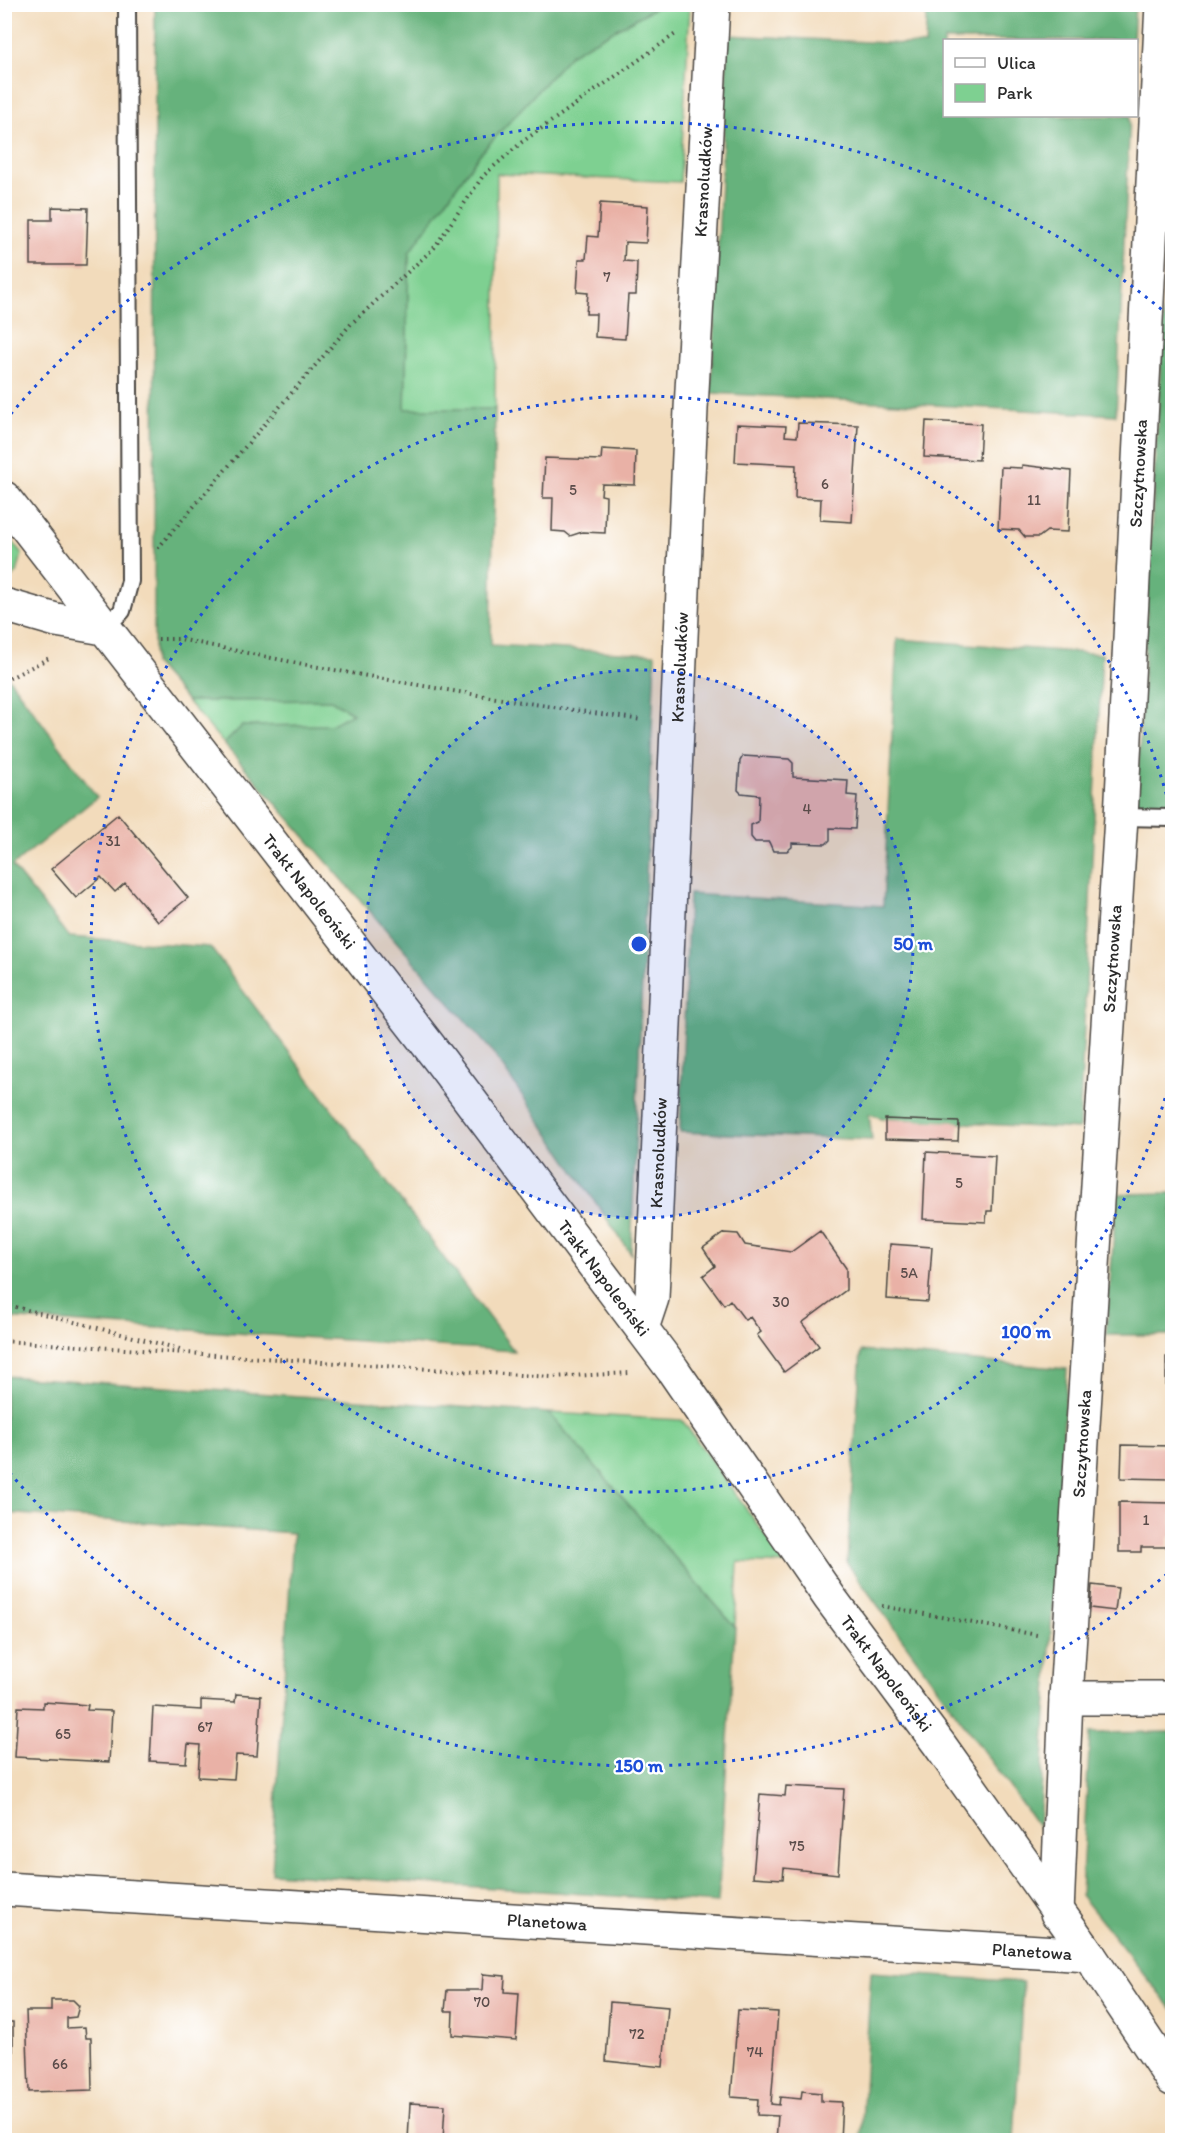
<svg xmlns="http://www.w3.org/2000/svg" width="1177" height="2145" viewBox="0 0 1177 2145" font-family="Itim,sans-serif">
<rect width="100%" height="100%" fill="#fff"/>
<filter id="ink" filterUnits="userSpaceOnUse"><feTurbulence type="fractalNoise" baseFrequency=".0167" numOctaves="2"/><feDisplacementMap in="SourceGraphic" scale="12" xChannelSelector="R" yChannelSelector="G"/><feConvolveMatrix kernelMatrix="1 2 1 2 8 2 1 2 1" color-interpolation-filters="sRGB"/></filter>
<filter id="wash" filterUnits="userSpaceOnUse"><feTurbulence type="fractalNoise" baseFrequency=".008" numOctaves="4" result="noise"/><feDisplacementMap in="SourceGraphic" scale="24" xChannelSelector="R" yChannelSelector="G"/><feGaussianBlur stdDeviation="1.35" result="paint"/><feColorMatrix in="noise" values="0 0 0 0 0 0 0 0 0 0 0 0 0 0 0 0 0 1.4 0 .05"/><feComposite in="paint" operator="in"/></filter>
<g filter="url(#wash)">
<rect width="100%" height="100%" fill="#f2dbbb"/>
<path fill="#7ed091" stroke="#547e5e" stroke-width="1.5" d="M 660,5 L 690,5 L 680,182 L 497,174 L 495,409 L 405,410 L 409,253 L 479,155 L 571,54 Z
M 5,531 L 22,554 L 17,573 L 5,582 Z
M 331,700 L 354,714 L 331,725 L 242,726 L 224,744 L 187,701 Z
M 549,1413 L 682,1420 L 786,1564 L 738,1562 L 735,1627 Z"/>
<path fill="#66b27b" stroke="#486e53" stroke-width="1.5" d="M 155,5 L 660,5 L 571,54 L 479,155 L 409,253 L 405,409 L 495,409 L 491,645 L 655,654 L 631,1254 L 491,1050 L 224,744 L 242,726 L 331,725 L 353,713 L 331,700 L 187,701 L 154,664 Z
M 927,5 L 1135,5 L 1133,40 L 944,40 L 944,116 L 1130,116 L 1116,415 L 711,393 L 728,35 L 925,45 Z
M 1172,157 L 1172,808 L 1136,808 Z
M 897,639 L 1102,654 L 1079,1129 L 885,1119 L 869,1114 L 872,1140 L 680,1132 L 689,894 L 883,906 Z
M 5,673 L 97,797 L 12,866 L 69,937 L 210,947 L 514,1351 L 5,1318 Z
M 1172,1193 L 1172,1335 L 1106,1335 L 1117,1194 Z
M 861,1351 L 1067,1369 L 1039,1828 L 847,1563 Z
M 5,1376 L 549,1413 L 735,1627 L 718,1903 L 272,1873 L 293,1533 L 5,1513 Z
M 1172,1732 L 1172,2009 L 1081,1895 L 1090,1733 Z
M 871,1972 L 1023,1982 L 1014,2140 L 861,2140 Z"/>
<g id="blocks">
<path fill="#e9b1a6" d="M 600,203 L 648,206 L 646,243 L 625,242 L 624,261 L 637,262 L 636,295 L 628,295 L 625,339 L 595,337 L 596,314 L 586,314 L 588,293 L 577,292 L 579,259 L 586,259 L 588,236 L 598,237 Z
M 52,207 L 88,208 L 86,265 L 31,265 L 31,220 L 52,220 Z
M 926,421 L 981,424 L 979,460 L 924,457 Z
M 798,423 L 858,425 L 852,522 L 820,520 L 821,499 L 795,498 L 796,465 L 735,462 L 737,424 L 786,426 L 785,436 L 797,437 Z
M 602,449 L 636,451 L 635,485 L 602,484 L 601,495 L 606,496 L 605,533 L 582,532 L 570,536 L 565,532 L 552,531 L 553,498 L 543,498 L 545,458 L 601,460 Z
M 1022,465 L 1071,471 L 1068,532 L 1047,531 L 1039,537 L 1025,537 L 1019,530 L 998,529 L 1001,467 L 1022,468 Z
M 743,756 L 789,759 L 793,763 L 793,777 L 848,780 L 847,795 L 857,796 L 855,829 L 830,828 L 830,840 L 826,844 L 792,843 L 792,847 L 787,851 L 773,851 L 769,842 L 755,842 L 751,837 L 751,825 L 758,822 L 759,795 L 741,793 L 738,790 L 740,761 Z
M 118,814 L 188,898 L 158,922 L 125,883 L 115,892 L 101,877 L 76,898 L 51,869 Z
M 885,1119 L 959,1122 L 958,1141 L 885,1139 Z
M 926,1152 L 995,1156 L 992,1211 L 987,1211 L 986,1222 L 923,1219 Z
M 820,1231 L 846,1268 L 846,1290 L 802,1323 L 819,1346 L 784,1372 L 757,1335 L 761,1332 L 750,1317 L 745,1320 L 730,1300 L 724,1305 L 703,1276 L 715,1266 L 703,1248 L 724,1233 L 738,1234 L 745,1245 L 791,1252 Z
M 890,1244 L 932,1247 L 928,1302 L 887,1299 Z
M 1166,1357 L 1172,1357 L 1172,1391 L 1166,1391 Z
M 1122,1445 L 1172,1446 L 1172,1479 L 1121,1478 Z
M 1119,1502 L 1172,1503 L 1172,1537 L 1168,1537 L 1168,1547 L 1141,1547 L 1141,1552 L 1119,1552 Z
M 1092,1585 L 1118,1588 L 1115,1611 L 1090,1608 Z
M 236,1694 L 261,1696 L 257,1756 L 236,1755 L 234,1779 L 198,1777 L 200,1745 L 188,1744 L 186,1763 L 150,1761 L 153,1707 L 201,1710 L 201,1700 L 235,1702 Z
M 43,1702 L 88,1705 L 87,1710 L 112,1711 L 109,1762 L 15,1757 L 18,1707 L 43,1708 Z
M 786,1786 L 844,1789 L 838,1874 L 784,1868 L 783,1879 L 753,1877 L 760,1794 L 785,1796 Z
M 483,1974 L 505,1976 L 504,1992 L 519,1993 L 516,2040 L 452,2035 L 453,2011 L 445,2011 L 447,1990 L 482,1990 Z
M 51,2000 L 73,2000 L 79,2006 L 76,2017 L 67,2018 L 67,2028 L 85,2027 L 86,2038 L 91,2038 L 92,2090 L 29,2092 L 26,2011 L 51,2011 Z
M 610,2002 L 668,2007 L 663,2067 L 606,2061 Z
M 738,2010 L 778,2012 L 771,2104 L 779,2105 L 780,2097 L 801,2099 L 802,2091 L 821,2093 L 821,2101 L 842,2102 L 840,2140 L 776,2140 L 778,2116 L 757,2115 L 758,2099 L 731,2097 Z
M 4,2022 L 13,2022 L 13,2073 L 4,2073 Z
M 410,2103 L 445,2105 L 443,2140 L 408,2140 Z"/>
</g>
</g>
<g filter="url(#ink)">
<use href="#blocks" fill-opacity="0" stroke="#494541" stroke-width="1.5"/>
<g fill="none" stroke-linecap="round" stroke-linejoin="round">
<defs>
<path id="service" d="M 104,628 L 122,611 L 130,581 L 127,4
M 1121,817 L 1172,818"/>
<g id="minor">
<path id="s1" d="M 4,498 L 439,1059 L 673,1370 L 830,1598 L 939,1744 L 1089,1955 L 1172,2079"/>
<path d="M 4,605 L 56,620 L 104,628"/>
<path id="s2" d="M 642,1328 L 652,1298 L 691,409 L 713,4"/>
<path d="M 1066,1698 L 1172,1698"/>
<path id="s3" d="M 4,1889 L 1089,1955"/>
<path id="s4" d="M 1057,1913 L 1066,1698 L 1121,817 L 1162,4"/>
</g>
</defs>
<use href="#service" stroke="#494541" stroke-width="20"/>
<use href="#minor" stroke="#494541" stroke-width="36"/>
<path stroke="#494541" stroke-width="4" stroke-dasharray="1.5 4.5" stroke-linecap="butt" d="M 158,548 L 351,324 L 434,248 L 483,176 L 522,142 L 677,33
M 158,639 L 180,639 C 333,672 487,698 642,720
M 4,681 L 51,657
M 4,1304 L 184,1350
M 4,1341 L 551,1377 L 630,1373
M 882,1606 L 1037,1635"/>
<use href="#service" stroke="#fff" stroke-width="16"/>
<use href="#minor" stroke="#fff" stroke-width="33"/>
</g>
</g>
<circle cx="639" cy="944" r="274" fill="#1d4ed8" fill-opacity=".12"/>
<g fill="none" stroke="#1d4ed8" stroke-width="3" stroke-dasharray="3 6">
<circle cx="639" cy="944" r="274"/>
<path d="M1172 1072A548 548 0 1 1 1172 816"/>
<path d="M1167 1574A822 822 0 0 1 5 1467M5 421A822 822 0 0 1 1167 314"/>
</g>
<g text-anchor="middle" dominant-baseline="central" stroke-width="4.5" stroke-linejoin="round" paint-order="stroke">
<g font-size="15" fill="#5a4c4a">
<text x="607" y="277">7</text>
<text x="825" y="484">6</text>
<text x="573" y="490">5</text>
<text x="1034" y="500">11</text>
<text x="807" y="809">4</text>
<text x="113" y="841">31</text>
<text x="959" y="1183">5</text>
<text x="909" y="1273">5A</text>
<text x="781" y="1302">30</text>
<text x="1146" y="1520">1</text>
<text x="205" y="1727">67</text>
<text x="63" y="1734">65</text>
<text x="797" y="1846">75</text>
<text x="482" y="2002">70</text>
<text x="637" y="2034">72</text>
<text x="755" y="2052">74</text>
<text x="60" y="2064">66</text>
</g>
<g font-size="18" fill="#2b2b2b" stroke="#fff">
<text stroke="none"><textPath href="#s2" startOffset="1149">Krasnoludków</textPath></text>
<text stroke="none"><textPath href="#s4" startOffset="1442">Szczytnowska</textPath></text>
<text stroke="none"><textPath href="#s2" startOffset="663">Krasnoludków</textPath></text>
<text stroke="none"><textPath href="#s1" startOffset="498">Trakt Napoleoński</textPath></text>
<text stroke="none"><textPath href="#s4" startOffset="956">Szczytnowska</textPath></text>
<text stroke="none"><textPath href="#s2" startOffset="177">Krasnoludków</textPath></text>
<text stroke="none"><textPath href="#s1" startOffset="984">Trakt Napoleoński</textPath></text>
<text stroke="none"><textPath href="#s4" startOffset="470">Szczytnowska</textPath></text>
<text stroke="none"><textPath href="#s1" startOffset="1470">Trakt Napoleoński</textPath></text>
<text stroke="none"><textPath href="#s3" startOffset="544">Planetowa</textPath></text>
<text stroke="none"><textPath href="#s3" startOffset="1030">Planetowa</textPath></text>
</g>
</g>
<circle cx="639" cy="944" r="9" fill="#1d4ed8" stroke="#fff" stroke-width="3"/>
<g font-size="18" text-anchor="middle" font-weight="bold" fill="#1d4ed8" stroke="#fff" stroke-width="4.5" stroke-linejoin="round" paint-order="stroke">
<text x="913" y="950">50 m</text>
<text x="1026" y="1338">100 m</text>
<text x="639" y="1772">150 m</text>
</g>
<rect width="1177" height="2145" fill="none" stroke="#fff" stroke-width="24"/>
<rect x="943" y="39" width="195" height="78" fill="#ffffff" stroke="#aaaaaa" stroke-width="1.5"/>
<rect x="955" y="58" width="30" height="9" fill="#ffffff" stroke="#aaaaaa" stroke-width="1.5"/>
<text x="997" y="69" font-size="18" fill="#2b2b2b">Ulica</text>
<rect x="955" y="84" width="30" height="18" fill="#7ed091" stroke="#aaaaaa" stroke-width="1.5"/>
<text x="997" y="99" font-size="18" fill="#2b2b2b">Park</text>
</svg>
